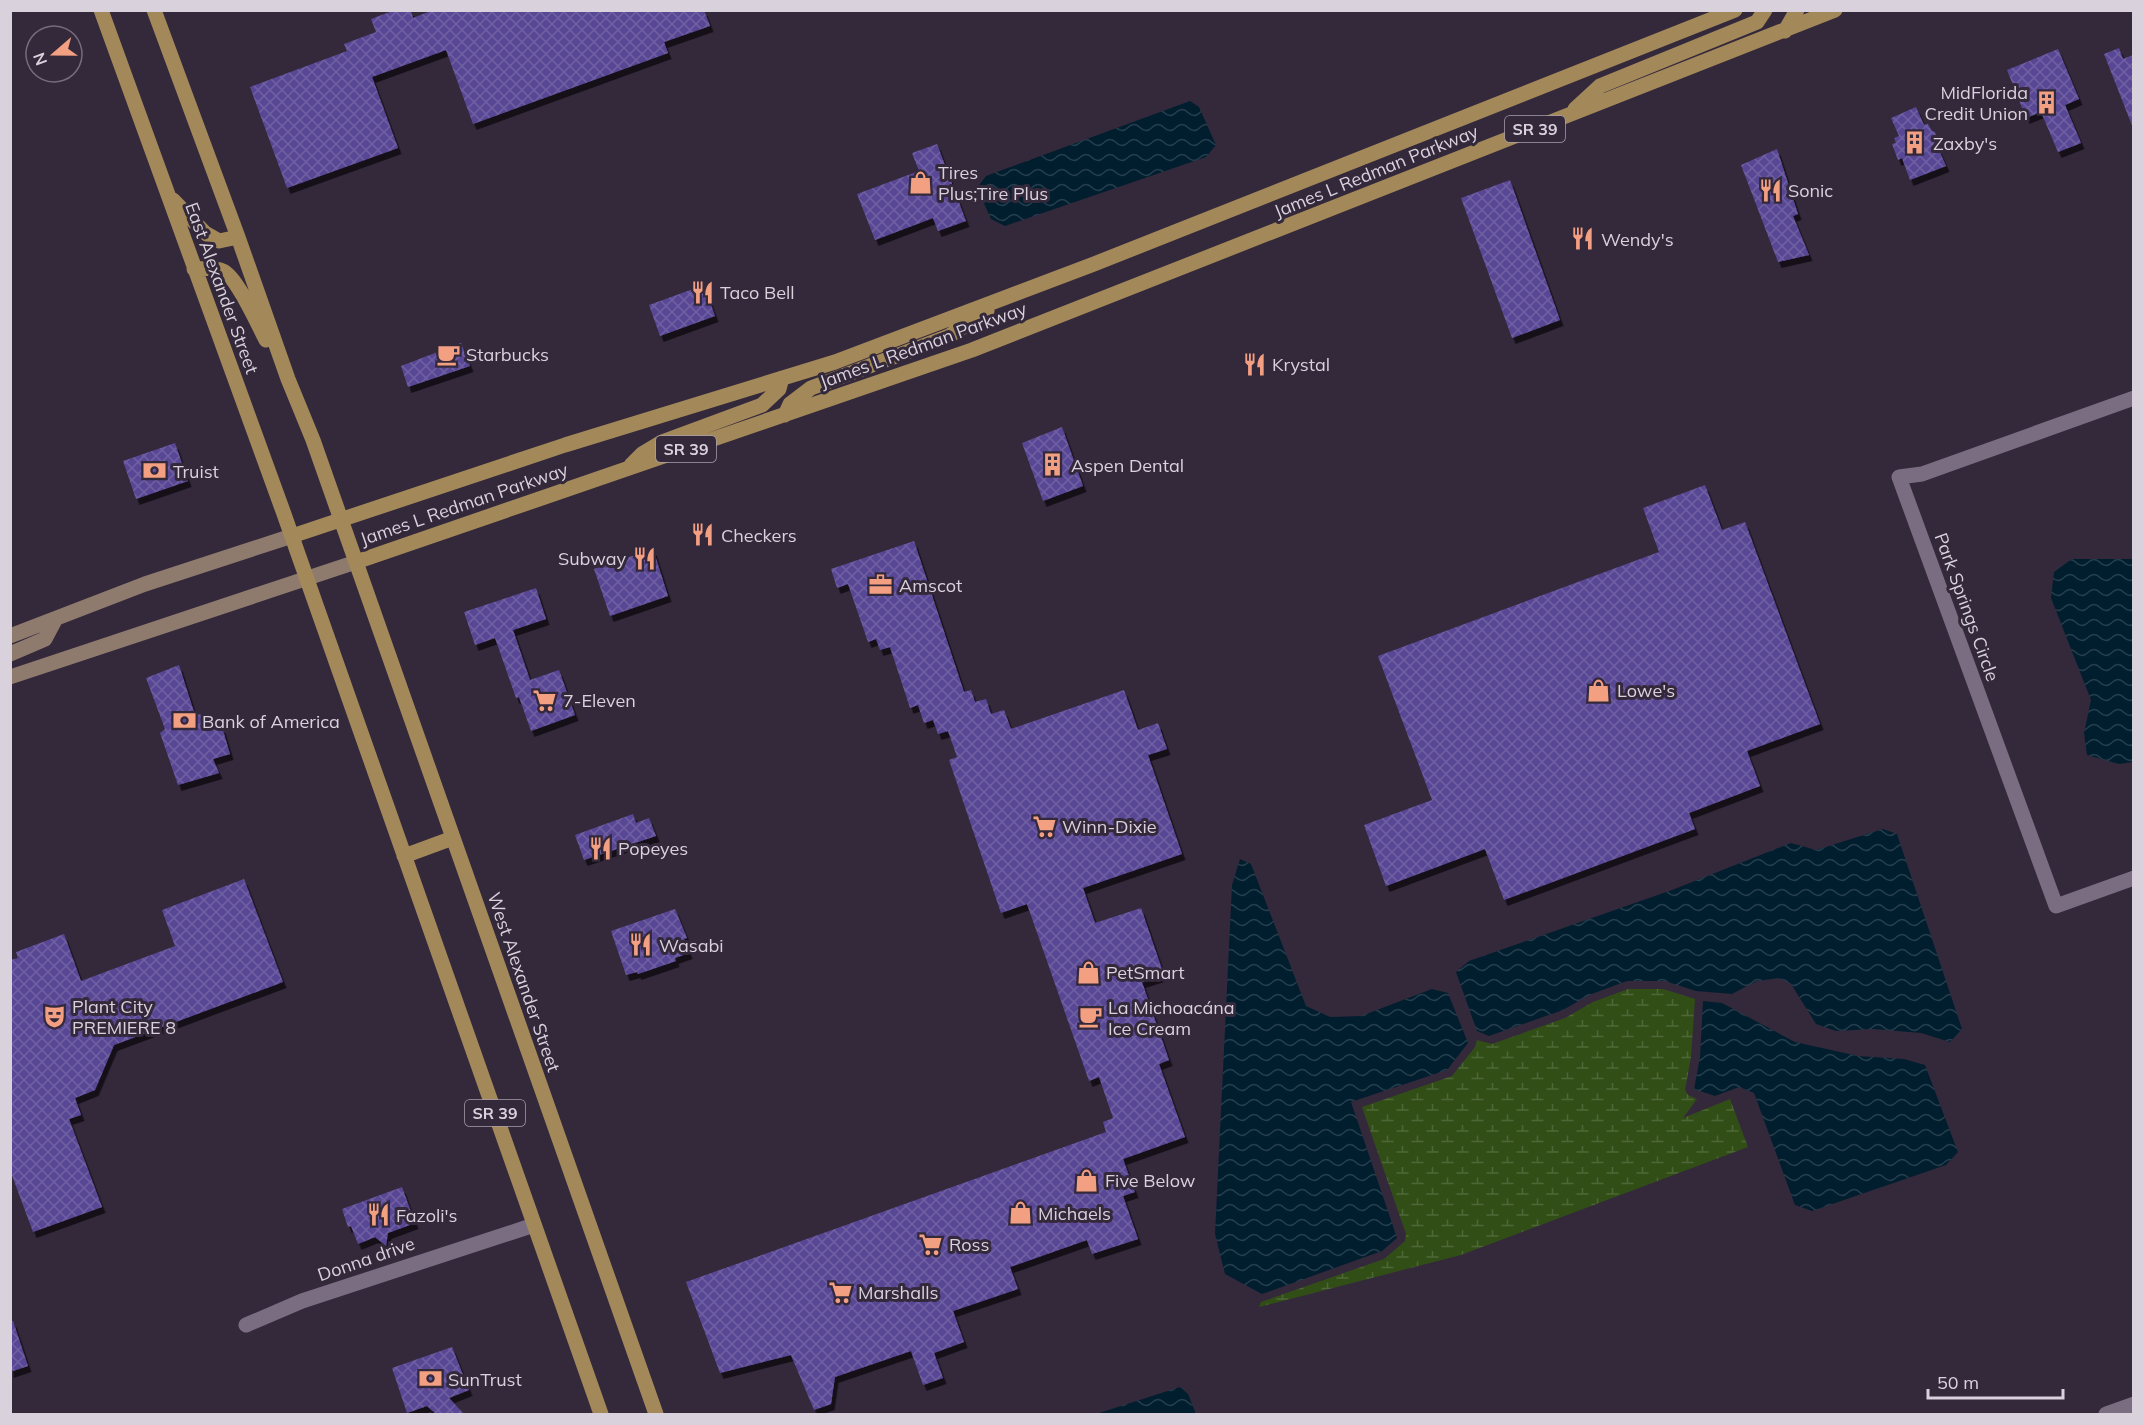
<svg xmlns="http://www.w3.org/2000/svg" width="2144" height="1425" viewBox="0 0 2144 1425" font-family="Mulish,sans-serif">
<defs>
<pattern id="wetland-marsh" width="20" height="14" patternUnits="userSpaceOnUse" patternTransform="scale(1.5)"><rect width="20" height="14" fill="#314e16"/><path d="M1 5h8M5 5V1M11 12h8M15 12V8" fill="none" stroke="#4e6737"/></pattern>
<pattern id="water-waves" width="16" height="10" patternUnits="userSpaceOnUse" patternTransform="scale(1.5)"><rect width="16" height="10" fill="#011e2f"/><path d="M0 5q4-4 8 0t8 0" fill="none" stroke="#253e4d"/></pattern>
<pattern id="building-cross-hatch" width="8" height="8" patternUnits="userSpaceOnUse" patternTransform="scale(1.5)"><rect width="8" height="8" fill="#594794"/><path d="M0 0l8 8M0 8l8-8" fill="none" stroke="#7061a3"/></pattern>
<filter id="shadow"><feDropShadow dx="3.5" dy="6" stdDeviation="0" flood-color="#0009"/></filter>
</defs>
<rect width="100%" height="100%" fill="#34283b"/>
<path fill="url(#wetland-marsh)" d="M 1628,989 L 1663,989 L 1695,999 L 1691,1057 L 1685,1090 L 1688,1095 L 1697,1099 L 1683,1118 L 1730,1099 L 1748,1147 L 1461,1255 L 1259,1307 L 1261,1302 L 1384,1259 L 1405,1241 L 1406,1234 L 1362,1107 L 1452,1076 L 1475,1047 L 1477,1040 L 1492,1044 L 1565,1018 L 1593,1002 Z"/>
<path fill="url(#water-waves)" d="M 1190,101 L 1199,107 L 1216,145 L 1206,157 L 1005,226 L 991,219 L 977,188 L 986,176 Z
M 2072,559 L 2133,559 L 2133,762 L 2119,764 L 2087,755 L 2084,733 L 2091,700 L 2051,598 L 2054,572 Z
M 1883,829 L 1897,834 L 1962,1029 L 1950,1042 L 1921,1033 L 1873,1029 L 1836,1031 L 1816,1024 L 1791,984 L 1779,978 L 1757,981 L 1732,994 L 1696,991 L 1665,981 L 1627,981 L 1589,995 L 1563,1010 L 1489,1036 L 1477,1031 L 1456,972 L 1469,961 L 1672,890 L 1791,843 L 1816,850 Z
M 1240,859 L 1251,864 L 1306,1006 L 1330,1017 L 1361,1016 L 1432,989 L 1448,993 L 1468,1043 L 1447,1070 L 1351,1102 L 1397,1238 L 1382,1251 L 1262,1294 L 1225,1274 L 1215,1234 L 1232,885 Z
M 1703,1001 L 1722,1003 L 1795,1042 L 1858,1056 L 1904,1059 L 1925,1065 L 1958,1152 L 1946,1165 L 1812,1211 L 1795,1205 L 1754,1093 L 1739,1087 L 1715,1096 L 1694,1089 L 1700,1057 Z
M 1180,1387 L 1188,1394 L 1196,1414 L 1096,1414 Z"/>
<path fill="url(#building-cross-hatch)" filter="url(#shadow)" d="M 395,10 L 411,10 L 413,18 L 433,10 L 704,10 L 710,26 L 664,42 L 668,53 L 473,124 L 446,50 L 372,77 L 398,148 L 287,188 L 250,87 L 347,51 L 344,44 L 376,32 L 371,19 Z
M 2119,48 L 2123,59 L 2133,55 L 2133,128 L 2104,54 Z
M 2058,49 L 2079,99 L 2065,105 L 2081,143 L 2058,152 L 2041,112 L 2026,118 L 2007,70 Z
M 1916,107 L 1924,125 L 1928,124 L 1932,131 L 1935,132 L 1938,141 L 1936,143 L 1946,166 L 1910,180 L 1902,158 L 1898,160 L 1892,144 L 1896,143 L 1894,138 L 1899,136 L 1891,118 Z
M 937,144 L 966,221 L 938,231 L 933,218 L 875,240 L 857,194 L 919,171 L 912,153 Z
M 1777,149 L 1798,214 L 1793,216 L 1809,255 L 1778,262 L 1741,165 Z
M 1510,180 L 1560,320 L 1512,338 L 1461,198 Z
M 704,285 L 715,316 L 660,336 L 649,305 Z
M 461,343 L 470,366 L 408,387 L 401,366 Z
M 1062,427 L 1083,486 L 1043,501 L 1022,443 Z
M 175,443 L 188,481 L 136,499 L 123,461 Z
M 1705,485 L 1722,530 L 1745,522 L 1820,724 L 1747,751 L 1760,786 L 1689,813 L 1695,829 L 1504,900 L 1485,849 L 1386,886 L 1364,825 L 1432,800 L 1378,656 L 1659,552 L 1643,508 Z
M 914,541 L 964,692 L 971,690 L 975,702 L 986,699 L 991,714 L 1004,710 L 1011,729 L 1124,690 L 1138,730 L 1158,723 L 1167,749 L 1148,755 L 1182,854 L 1083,888 L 1095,923 L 1141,908 L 1164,975 L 1142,982 L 1169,1060 L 1159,1064 L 1185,1137 L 1123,1159 L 1135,1192 L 1123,1196 L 1138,1239 L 1092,1254 L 1087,1240 L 1010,1267 L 1018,1289 L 953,1311 L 964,1342 L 934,1353 L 943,1378 L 923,1385 L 911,1351 L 835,1377 L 831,1404 L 814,1410 L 791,1355 L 720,1373 L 686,1282 L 1106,1132 L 1103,1122 L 1113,1118 L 1099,1077 L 1089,1081 L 1027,904 L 1001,913 L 949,760 L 957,757 L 948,731 L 938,734 L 933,720 L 924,723 L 918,705 L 910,708 L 890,647 L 880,650 L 876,639 L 868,642 L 848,584 L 837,588 L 831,569 Z
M 653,549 L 668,596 L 610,616 L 594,569 Z
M 536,588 L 546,619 L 513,630 L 530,680 L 559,670 L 575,715 L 531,731 L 519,697 L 516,698 L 495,638 L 475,645 L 464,612 Z
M 179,665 L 195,715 L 204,714 L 208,729 L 222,727 L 230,754 L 213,759 L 219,773 L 178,785 L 160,733 L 165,729 L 146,678 Z
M 633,814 L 636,823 L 649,818 L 656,836 L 584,860 L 575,835 Z
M 244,879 L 283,982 L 114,1045 L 95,1090 L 75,1098 L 81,1115 L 69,1119 L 102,1207 L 33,1232 L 10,1170 L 10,960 L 18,958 L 16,952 L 64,934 L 81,981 L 175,946 L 162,910 Z
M 675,909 L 687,938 L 684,939 L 689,953 L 675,958 L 676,961 L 638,974 L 637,972 L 626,975 L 611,931 Z
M 402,1187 L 415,1223 L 388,1233 L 386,1246 L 375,1237 L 358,1244 L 351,1226 L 348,1227 L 342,1209 Z
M 13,1321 L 28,1366 L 10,1372 L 10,1322 Z
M 452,1347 L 469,1390 L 449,1398 L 464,1414 L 436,1414 L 427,1406 L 407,1413 L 392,1368 Z"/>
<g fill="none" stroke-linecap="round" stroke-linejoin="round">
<path stroke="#7a6d82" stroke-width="15" d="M 2134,398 L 1922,474 L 1899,477 L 2056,906 L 2134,878
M 246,1325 L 302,1301 L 534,1225
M 2106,1414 L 2134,1404"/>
<path stroke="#8f7b6e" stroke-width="15" d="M 10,636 L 145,584 L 292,536
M 10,654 L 45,639 L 55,620
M 10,677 L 356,562"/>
<path stroke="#a3895a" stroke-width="15" d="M 101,10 L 284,514 L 601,1414
M 154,10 L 238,237 L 288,379 L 313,440 L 656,1414
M 1785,31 L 1797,10
M 1575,109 L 1600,86 L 1757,22 L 1765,10
M 173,200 L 205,233 L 219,241 L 238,237
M 194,269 C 203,269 214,267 223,271 C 237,277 258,325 266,340
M 785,415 L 790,404 L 811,388 L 949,336 L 987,311
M 631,465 L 642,454 L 662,442 L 762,405 L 779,389 L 782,378
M 292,536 L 565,445 L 835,362 L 1094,264 L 1735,10
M 356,562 L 972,350 L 1835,10
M 404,856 L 453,838"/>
</g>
<defs>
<symbol id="building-bare" viewBox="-9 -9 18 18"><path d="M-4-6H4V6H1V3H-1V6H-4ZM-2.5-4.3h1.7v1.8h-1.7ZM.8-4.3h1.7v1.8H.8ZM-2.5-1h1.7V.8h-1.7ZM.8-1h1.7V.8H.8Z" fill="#f39f82" stroke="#34283b" stroke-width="2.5" paint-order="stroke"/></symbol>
<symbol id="shop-bare" viewBox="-9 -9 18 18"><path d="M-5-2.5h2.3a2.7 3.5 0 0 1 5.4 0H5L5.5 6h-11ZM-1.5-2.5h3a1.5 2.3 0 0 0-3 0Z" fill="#f39f82" stroke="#34283b" stroke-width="2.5" paint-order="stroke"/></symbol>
<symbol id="restaurant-bare" viewBox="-9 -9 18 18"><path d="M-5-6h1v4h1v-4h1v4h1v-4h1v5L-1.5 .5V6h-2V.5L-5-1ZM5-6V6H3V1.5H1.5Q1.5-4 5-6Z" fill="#f39f82" stroke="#34283b" stroke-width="2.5" paint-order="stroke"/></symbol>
<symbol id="cafe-bare" viewBox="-9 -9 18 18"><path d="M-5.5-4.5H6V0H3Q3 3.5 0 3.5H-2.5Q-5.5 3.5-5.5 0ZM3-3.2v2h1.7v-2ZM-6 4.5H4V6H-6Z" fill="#f39f82" stroke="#34283b" stroke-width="2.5" paint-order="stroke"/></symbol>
<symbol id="bank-bare" viewBox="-9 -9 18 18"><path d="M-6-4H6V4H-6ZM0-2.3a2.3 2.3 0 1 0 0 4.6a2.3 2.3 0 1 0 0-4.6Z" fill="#f39f82" stroke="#34283b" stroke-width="2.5" paint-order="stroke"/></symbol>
<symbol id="office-bare" viewBox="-9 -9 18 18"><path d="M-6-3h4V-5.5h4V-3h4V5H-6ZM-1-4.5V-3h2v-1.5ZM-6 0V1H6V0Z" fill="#f39f82" stroke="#34283b" stroke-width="2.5" paint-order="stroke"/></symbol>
<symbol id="supermarket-bare" viewBox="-9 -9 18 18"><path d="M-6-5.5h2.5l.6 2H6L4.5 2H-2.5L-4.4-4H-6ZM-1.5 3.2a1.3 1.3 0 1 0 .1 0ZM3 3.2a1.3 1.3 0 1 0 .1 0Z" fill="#f39f82" stroke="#34283b" stroke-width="2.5" paint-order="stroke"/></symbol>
<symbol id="theatre-bare" viewBox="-9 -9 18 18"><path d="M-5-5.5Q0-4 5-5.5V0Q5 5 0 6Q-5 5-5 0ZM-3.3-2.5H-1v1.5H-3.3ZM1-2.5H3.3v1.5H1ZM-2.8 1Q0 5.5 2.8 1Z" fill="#f39f82" stroke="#34283b" stroke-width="2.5" paint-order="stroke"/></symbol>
</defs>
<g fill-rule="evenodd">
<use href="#building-bare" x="2030" y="86" width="33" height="33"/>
<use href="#building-bare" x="1898" y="126" width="33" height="33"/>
<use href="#shop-bare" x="904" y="166" width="33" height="33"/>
<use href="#restaurant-bare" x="1754" y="174" width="33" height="33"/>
<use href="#restaurant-bare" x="1566" y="222" width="33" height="33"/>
<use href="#restaurant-bare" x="686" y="276" width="33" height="33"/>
<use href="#cafe-bare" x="432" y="338" width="33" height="33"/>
<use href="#restaurant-bare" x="1238" y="348" width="33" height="33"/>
<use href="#building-bare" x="1036" y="448" width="33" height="33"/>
<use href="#bank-bare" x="138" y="454" width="33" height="33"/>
<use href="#restaurant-bare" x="686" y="518" width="33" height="33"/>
<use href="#restaurant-bare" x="628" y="542" width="33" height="33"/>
<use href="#office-bare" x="864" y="568" width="33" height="33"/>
<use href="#shop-bare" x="1582" y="674" width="33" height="33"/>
<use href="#supermarket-bare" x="528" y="684" width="33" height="33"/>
<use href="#bank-bare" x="168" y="704" width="33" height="33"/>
<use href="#supermarket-bare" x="1028" y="810" width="33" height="33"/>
<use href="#restaurant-bare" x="584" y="832" width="33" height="33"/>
<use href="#restaurant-bare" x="624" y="928" width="33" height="33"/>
<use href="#shop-bare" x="1072" y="956" width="33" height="33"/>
<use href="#theatre-bare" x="38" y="1000" width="33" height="33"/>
<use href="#cafe-bare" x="1074" y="1000" width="33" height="33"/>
<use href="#shop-bare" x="1070" y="1164" width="33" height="33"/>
<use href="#shop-bare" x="1004" y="1196" width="33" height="33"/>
<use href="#restaurant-bare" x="362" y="1198" width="33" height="33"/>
<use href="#supermarket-bare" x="914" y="1228" width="33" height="33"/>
<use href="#supermarket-bare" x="824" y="1276" width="33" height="33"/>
<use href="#bank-bare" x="414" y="1362" width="33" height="33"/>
</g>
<g text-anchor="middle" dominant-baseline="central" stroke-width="6" stroke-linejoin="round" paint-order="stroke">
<g fill="#34283b" stroke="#a89fac" stroke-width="1.5">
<rect x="1505" y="116" width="60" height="26" rx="4.5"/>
<rect x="656" y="436" width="60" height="26" rx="4.5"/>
<rect x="465" y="1100" width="60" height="26" rx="4.5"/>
</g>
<g font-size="16" font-weight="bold" fill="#d9d2dd">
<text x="1535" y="129">SR 39</text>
<text x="686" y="449">SR 39</text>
<text x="495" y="1113">SR 39</text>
</g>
<g font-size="18" fill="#d9d2dd" stroke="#34283b" text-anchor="start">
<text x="2028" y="92" text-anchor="end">MidFlorida<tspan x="2028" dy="21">Credit Union</tspan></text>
<text x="1933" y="143">Zaxby's</text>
<text x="938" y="172">Tires<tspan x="938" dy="21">Plus;Tire Plus</tspan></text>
<text x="1788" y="190">Sonic</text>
<text x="1601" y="239">Wendy's</text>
<text x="720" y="292">Taco Bell</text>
<text x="466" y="354">Starbucks</text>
<text x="1272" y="364">Krystal</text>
<text x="1071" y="465">Aspen Dental</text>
<text x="173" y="471">Truist</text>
<text x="721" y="535">Checkers</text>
<text x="626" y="558" text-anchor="end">Subway</text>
<text x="899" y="585">Amscot</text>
<text x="1617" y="690">Lowe's</text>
<text x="563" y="700">7-Eleven</text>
<text x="202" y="721">Bank of America</text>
<text x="1062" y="826">Winn-Dixie</text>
<text x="618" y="848">Popeyes</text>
<text x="659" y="945">Wasabi</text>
<text x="1106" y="972">PetSmart</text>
<text x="72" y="1006">Plant City<tspan x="72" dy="21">PREMIERE 8</tspan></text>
<text x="1108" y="1007">La Michoacána<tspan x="1108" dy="21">Ice Cream</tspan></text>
<text x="1105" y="1180">Five Below</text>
<text x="1038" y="1213">Michaels</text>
<text x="396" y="1215">Fazoli's</text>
<text x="949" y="1244">Ross</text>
<text x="858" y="1292">Marshalls</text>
<text x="448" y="1379">SunTrust</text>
</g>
<g font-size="18" fill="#d9d2dd" stroke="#34283b">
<text transform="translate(1376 171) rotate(-22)">James L Redman Parkway</text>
<text transform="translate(222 288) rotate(70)">East Alexander Street</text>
<text transform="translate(923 345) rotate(-20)">James L Redman Parkway</text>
<text transform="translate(464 504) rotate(-19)">James L Redman Parkway</text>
<text transform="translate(1967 607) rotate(70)">Park Springs Circle</text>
<text transform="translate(524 982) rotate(71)">West Alexander Street</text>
<text transform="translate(366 1259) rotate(-19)">Donna drive</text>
</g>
</g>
<rect width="2144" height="1425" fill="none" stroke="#d9d2dd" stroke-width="24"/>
<g transform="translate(54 54) rotate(250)"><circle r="28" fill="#34283b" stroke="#766c7c" stroke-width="1.5"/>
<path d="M0-4.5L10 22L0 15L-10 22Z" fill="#f39f82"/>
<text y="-9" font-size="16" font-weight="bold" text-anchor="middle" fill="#d9d2dd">N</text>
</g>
<path d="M1928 1389v9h135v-9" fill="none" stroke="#d9d2dd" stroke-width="3"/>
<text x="1937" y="1389" font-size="18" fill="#d9d2dd" stroke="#34283b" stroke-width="4.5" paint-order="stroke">50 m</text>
</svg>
